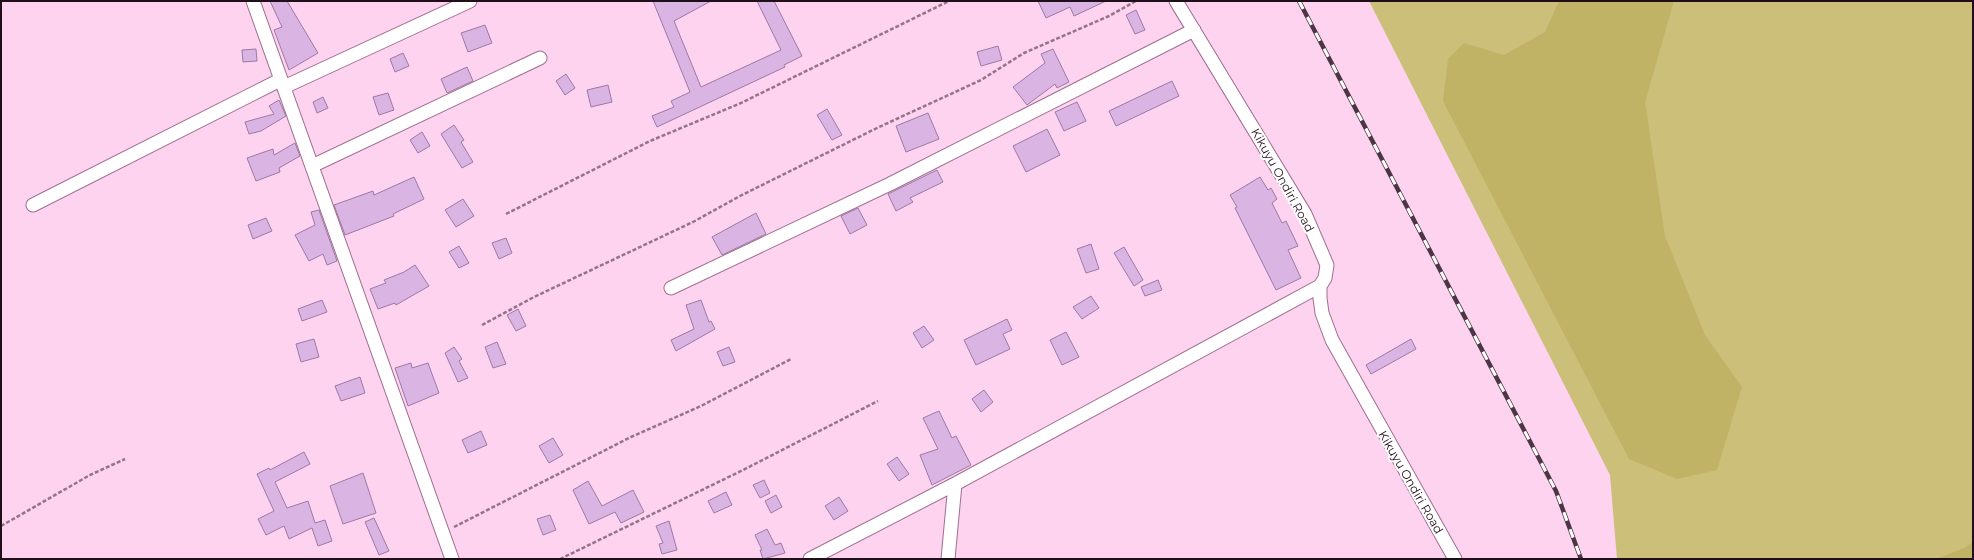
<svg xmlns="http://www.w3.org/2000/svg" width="1974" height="560" viewBox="0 0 1974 560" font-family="Montserrat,sans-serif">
<rect width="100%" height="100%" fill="#fed3ef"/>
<path fill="#cbbf7a" d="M 1369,1 L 1973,1 L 1973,559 L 1617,559 L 1610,475 Z"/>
<path fill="#c0b366" d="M 1559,1 L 1674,1 L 1645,102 L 1665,236 L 1705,335 L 1742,387 L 1717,470 L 1677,479 L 1629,459 L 1443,101 L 1448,59 L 1464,43 L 1504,55 L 1545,32 Z
M 1973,542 L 1973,559 L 1936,559 L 1964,548 Z"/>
<path fill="#dab5e3" stroke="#9c79a4" d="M 270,1 L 287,1 L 318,53 L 289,70 L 274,30 L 282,27 Z
M 653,1 L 711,1 L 674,21 L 701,87 L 781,50 L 757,1 L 774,1 L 802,56 L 784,65 L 785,67 L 657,127 L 652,116 L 674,107 L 671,101 L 690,92 Z
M 1038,1 L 1106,1 L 1074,16 L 1070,7 L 1046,18 Z
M 1136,10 L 1145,30 L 1135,34 L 1126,15 Z
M 485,25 L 492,43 L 468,52 L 461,33 Z
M 998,46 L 1002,60 L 981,66 L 977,52 Z
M 256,49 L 257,61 L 243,62 L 242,50 Z
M 1053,49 L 1069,82 L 1057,88 L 1055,84 L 1027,105 L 1013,87 L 1045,63 L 1041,54 Z
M 403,53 L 409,66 L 395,72 L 390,59 Z
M 467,67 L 473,81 L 447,93 L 441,79 Z
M 566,74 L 575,88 L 565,95 L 556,81 Z
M 1172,81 L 1179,96 L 1116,126 L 1109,111 Z
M 608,85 L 612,102 L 591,107 L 587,90 Z
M 388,93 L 394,110 L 379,115 L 373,97 Z
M 323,97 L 328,108 L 317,113 L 313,102 Z
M 279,100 L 286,116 L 261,131 L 249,134 L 245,122 L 274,114 L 269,106 Z
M 1077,102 L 1086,121 L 1064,131 L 1055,112 Z
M 827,109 L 842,135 L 832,140 L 817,115 Z
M 928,113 L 939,139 L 906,152 L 896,126 Z
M 454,125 L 464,140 L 461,142 L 473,162 L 462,168 L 441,134 Z
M 1047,129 L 1060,155 L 1026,172 L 1013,146 Z
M 422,132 L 430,146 L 418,153 L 410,140 Z
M 295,143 L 300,156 L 279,168 L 280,172 L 256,181 L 247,158 L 273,149 L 274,155 Z
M 937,170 L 943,182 L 910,198 L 913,202 L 896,211 L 888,194 Z
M 414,177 L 424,199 L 393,214 L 394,216 L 345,235 L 334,205 L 373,191 L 374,195 Z
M 1260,177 L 1268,190 L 1271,188 L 1277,199 L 1272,203 L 1282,223 L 1286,221 L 1298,246 L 1288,250 L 1301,278 L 1276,290 L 1235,208 L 1237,207 L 1230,195 Z
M 463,199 L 474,216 L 456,227 L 445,210 Z
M 858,208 L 867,225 L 850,234 L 841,216 Z
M 319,210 L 337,261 L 327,265 L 323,254 L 309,261 L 295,235 L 315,225 L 311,212 Z
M 756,213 L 766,234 L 722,255 L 712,237 Z
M 266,218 L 272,231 L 253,239 L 248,225 Z
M 506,238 L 512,253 L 499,259 L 492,243 Z
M 1091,244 L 1099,269 L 1086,273 L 1077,249 Z
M 459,246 L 469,263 L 459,268 L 449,252 Z
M 1124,247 L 1143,280 L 1134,286 L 1114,253 Z
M 415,265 L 429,286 L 396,305 L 395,303 L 378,309 L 370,289 L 386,283 L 384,280 L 404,272 Z
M 1158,280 L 1162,290 L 1145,296 L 1141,287 Z
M 1091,296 L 1099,308 L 1082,319 L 1073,307 Z
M 322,300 L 327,312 L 302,321 L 298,309 Z
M 701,300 L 709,322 L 711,321 L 715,329 L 676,351 L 671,340 L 694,329 L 686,305 Z
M 518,309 L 526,326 L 516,331 L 507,315 Z
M 1007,319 L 1012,330 L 1003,334 L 1010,349 L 976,365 L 964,340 Z
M 924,326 L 934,340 L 922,348 L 913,333 Z
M 1066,332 L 1079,357 L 1062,365 L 1050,340 Z
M 314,339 L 319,357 L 301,362 L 296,344 Z
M 1411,339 L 1416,349 L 1371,374 L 1366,365 Z
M 497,342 L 506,364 L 493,368 L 485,347 Z
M 454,347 L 462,359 L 459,361 L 468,378 L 458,382 L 445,353 Z
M 729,347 L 735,362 L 723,366 L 717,352 Z
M 411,363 L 412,368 L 428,363 L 439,393 L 408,406 L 395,368 Z
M 360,377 L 365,393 L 341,401 L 335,386 Z
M 984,390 L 993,402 L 981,412 L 972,399 Z
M 939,411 L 952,438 L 956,436 L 971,465 L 932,485 L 920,455 L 938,449 L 923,418 Z
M 481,431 L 487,445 L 468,453 L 462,440 Z
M 553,438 L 563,455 L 549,463 L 539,446 Z
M 304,452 L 310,464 L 275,482 L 287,508 L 308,501 L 315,523 L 325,520 L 332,541 L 318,546 L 312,528 L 289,539 L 284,526 L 266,535 L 258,519 L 274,511 L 257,474 L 269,468 L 270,470 Z
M 897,457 L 909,474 L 899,481 L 887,464 Z
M 363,473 L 376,513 L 343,524 L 330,486 Z
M 764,480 L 770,493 L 760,498 L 753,485 Z
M 588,481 L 602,506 L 633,490 L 644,512 L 621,523 L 615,512 L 589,524 L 573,490 Z
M 726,492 L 732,505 L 714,513 L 708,501 Z
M 776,495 L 782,507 L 771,513 L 765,501 Z
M 839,497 L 848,511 L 834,520 L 825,506 Z
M 550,515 L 556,530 L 543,535 L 537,519 Z
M 374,518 L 389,551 L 379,555 L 365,522 Z
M 669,521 L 677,550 L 662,554 L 659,544 L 663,543 L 656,526 Z
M 767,529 L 775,545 L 781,543 L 785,553 L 763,559 L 760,550 L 762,550 L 755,535 Z"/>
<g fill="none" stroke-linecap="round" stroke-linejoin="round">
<defs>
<path id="street" d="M 253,1 L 452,559
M 1176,1 L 1305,214 L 1327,265 L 1325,278 L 1320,286 L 1320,298 L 1322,313 L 1332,340 L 1455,559
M 284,87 L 470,1
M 312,166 L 540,58
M 33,205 L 280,80
M 671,288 L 890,184 L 1194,30
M 810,559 L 955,484 L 1320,286
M 948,559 L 955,484"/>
</defs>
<use href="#street" stroke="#9f6f8f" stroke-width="15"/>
<path stroke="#937489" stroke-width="2.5" stroke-dasharray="4 2" stroke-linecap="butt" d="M 506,214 L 650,141 L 741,103 L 949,1
M 482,325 L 534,297 L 693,222 L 740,196 L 877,128 L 981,80 L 1024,53 L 1109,16 L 1136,1
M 1,526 L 90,475 L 125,459
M 454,527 L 631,437 L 701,406 L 791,359
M 560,559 L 743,470 L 878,401"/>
<use href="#street" stroke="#fff" stroke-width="13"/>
<defs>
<path id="rail" d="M 1299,1 L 1556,491 L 1581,559"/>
</defs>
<use href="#rail" stroke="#4c3544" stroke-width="4.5"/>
<use href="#rail" stroke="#fff" stroke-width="3" stroke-dasharray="9" stroke-linecap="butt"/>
</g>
<g text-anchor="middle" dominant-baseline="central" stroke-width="4" stroke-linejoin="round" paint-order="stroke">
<g font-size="12" fill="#200e1a" stroke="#fff">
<text transform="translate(1283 180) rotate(61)">Kikuyu Ondiri Road</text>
<text transform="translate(1411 482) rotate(60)">Kikuyu Ondiri Road</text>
</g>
</g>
<rect width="1974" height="560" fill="none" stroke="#200e1a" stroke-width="4"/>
</svg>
